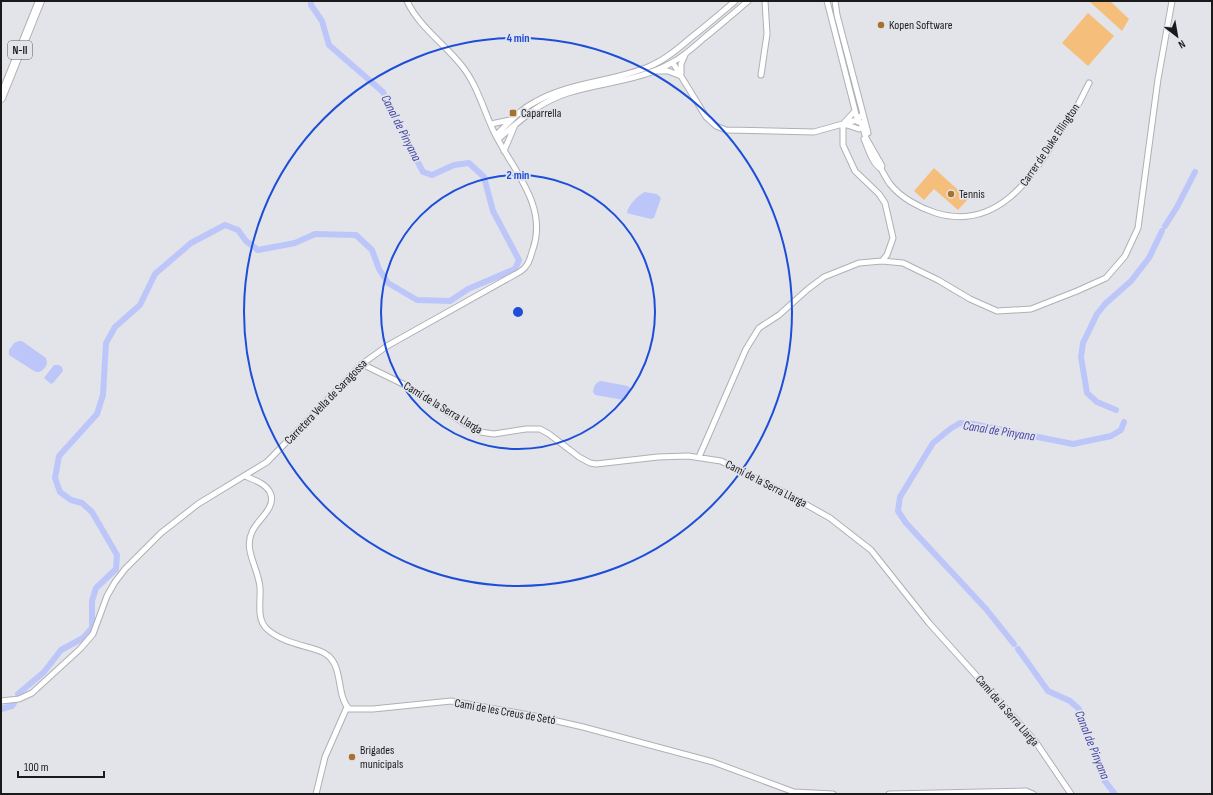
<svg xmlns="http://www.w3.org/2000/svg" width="1213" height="795" viewBox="0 0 1213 795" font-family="'Sofia Sans Condensed',sans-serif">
<rect width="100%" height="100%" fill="#e3e4ea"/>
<path fill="#f5be7b" d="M 1089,1 L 1110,1 L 1129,19 L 1122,31 Z
M 1088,13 L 1114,36 L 1088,66 L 1062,43 Z
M 934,168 L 968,199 L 958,210 L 934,189 L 924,200 L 914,191 Z"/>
<path fill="#bdc6f9" d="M 645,192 L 657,194 L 661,198 L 654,218 L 651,219 L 630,214 L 627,213 C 628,205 638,195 645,192 Z
M 19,341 L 22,341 L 46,358 L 47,363 C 45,369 41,374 34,371 L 9,355 L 9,350 L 14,343 Z
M 54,365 L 59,365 L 62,367 L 63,371 L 54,382 L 51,384 L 44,378 Z
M 601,381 L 628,386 L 630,388 L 627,398 L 624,400 L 595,395 L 593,392 C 594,387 595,382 601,381 Z"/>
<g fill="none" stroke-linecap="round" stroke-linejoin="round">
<path stroke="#bdc6f9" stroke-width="6" d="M 1165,226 L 1177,207 L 1195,172
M 1116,410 L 1097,402 L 1087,393 L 1081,357 L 1083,343 L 1097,314 L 1105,304 L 1131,281 L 1149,258 L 1162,231
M 1014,644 L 986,609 L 906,523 L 898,511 L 900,497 L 933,443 L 950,429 L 960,423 L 973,424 L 1073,444 L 1111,436 L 1121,430 L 1124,422
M 1018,649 L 1048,691 L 1070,701 L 1079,709 L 1104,780 L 1115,794
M 18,694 L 44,672 L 61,650 L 83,638 L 92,628 L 92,601 L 96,588 L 116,569 L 117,555 L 92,512 L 82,503 L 71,500 L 60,492 L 55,478 L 59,456 L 97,414 L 103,395 L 106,343 L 115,327 L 140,305 L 155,274 L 191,243 L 225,225 L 238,230 L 246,241 L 258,250 L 295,243 L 315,234 L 356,235 L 372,250 L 379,269 L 388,283 L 417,300 L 450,301 L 468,289 L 515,269 L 519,260 L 493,211 L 484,177 L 469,163 L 454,165 L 432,175 L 423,172 L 397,122 L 383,92 L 329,45 L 322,21 L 311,5 L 311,1
M 1,709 L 12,706 L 14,703"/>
<defs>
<path id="street" d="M 827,1 L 858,122
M 835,1 L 837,15 L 868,133
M 673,63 L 706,117 L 716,126 L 726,130 L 814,132 L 857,120 L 863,114
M 656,71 L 668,71 L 681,76
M 681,74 L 681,64 L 685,55
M 761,75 L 767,34 L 765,1
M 855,111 L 843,124 L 843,145 L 855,171 L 879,194 L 885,203 L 893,238 L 887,255 L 882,261
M 857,120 L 861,123 L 866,138 L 882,166 L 881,169 C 884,174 887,180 890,184 C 901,198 920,208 936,213 C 996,231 1031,180 1058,135 C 1063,128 1069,120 1073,113 C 1079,104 1084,93 1089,83
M 491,124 L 510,120
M 844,124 L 859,129
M 496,135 C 509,123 519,110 535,102 C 570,82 611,82 648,67 C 665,60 679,48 693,36 C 707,25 721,13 735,1
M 498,139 C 521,120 539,102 568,93 C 603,82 641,81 673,62 C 684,56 694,47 704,38 C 719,26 734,13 748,1
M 864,139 C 868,148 872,163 881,169
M 504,151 L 515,125
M 362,364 L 403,384 L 467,425 L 480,432 L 494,434 L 526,429 L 540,429 L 549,434 L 579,457 L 590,463 L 596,464 L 658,457 L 688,456 L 721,461 L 791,496 L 830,518 L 871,550 L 929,623 L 1035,741 L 1071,794
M 699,457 L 746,349 L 759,328 L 779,315 L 808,289 L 824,277 L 859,263 L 882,261 L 903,263 L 938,280 L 970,299 L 997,311 L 1031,309 L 1077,291 L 1106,278 L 1125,256 L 1138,228 L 1158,79 L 1172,1
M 245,476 C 254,480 268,484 271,495 C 275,509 257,520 252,532 C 243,550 259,569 260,588 C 261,601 256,619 267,629 C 281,642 303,645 320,651 C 346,661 334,692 349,709 L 373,709 L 451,701 L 535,716 L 583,727 L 713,762 L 794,792 L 833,794
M 1,701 L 19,699 L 32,693 L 80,649 L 93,634 L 107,596 L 115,582 L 125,569 L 161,533 L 198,504 L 267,462 L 362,364 L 387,346 L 514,275 C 518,273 524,270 526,266 C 530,262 531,254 533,249 C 548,206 513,170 495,134 C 484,112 478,86 462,66 C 445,44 419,27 407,1
M 316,794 L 325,757 L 347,707
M 889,794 L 1026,791 L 1033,794"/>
<path id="primary" d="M 1,98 L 40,1"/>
</defs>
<use href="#street" stroke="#afb0b5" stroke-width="7"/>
<use href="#primary" stroke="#afb0b5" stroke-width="10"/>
<use href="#street" stroke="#fff" stroke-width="5"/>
<use href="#primary" stroke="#fff" stroke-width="8"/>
</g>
<g fill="none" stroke="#1d4ed8" stroke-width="2">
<circle cx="518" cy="312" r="137"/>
<circle cx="518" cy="312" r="274"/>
</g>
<g fill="#a7732c" stroke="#e3e4ea" stroke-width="1.5">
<circle cx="881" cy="25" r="4"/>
<rect x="509" y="109" width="8" height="8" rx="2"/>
<circle cx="951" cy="194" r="4"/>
<circle cx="352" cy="757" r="4"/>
</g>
<g text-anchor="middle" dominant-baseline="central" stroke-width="3.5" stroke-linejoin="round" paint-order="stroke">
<rect fill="#e3e4ea" stroke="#56575a" stroke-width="1" x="8" y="41" width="24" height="18" rx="3"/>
<g font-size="11" font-weight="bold" fill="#1a1a1c">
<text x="20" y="50">N-II</text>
</g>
<g font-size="12" fill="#1a1a1c" stroke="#e3e4ea" text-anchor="start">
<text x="889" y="25">Kopen Software</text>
<text x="521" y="113">Caparrella</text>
<text x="959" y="194">Tennis</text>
<text x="360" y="750">Brigades<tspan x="360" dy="14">municipals</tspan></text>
</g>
<g font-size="12" fill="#1a1a1c" stroke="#e3e4ea">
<text transform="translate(1050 145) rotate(-56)">Carrer de Duke Ellington</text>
<text transform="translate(326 402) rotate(-46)">Carretera Vella de Saragossa</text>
<text transform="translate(443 408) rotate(31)">Camí de la Serra Llarga</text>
<text transform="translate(766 484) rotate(27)">Camí de la Serra Llarga</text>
<text transform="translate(1007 711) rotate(49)">Camí de la Serra Llarga</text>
<text transform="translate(505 712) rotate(10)">Camí de les Creus de Setó</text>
</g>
<g font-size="13" font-style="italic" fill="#4345a5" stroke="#e3e4ea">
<text transform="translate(401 128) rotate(63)">Canal de Pinyana</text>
<text transform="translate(999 431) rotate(9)">Canal de Pinyana</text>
<text transform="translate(1092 745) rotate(68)">Canal de Pinyana</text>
</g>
</g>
<circle cx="518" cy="312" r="6" fill="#1d4ed8" stroke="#e3e4ea" stroke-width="2"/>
<g font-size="12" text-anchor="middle" font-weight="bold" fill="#1d4ed8" stroke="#e3e4ea" stroke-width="3.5" stroke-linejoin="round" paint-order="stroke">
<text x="518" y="42">4 min</text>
<text x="518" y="179">2 min</text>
</g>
<rect width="1213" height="795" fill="none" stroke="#1a1a1c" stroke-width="4"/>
<g transform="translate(1177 36) rotate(149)" stroke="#e3e4ea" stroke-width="3" paint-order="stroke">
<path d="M0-3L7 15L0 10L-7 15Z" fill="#1a1a1c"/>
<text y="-6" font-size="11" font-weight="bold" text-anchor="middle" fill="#1a1a1c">N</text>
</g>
<path d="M18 771v6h86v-6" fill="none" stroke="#1a1a1c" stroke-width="2"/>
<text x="24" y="771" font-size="12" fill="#1a1a1c" stroke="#e3e4ea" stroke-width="3" paint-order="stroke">100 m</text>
</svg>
